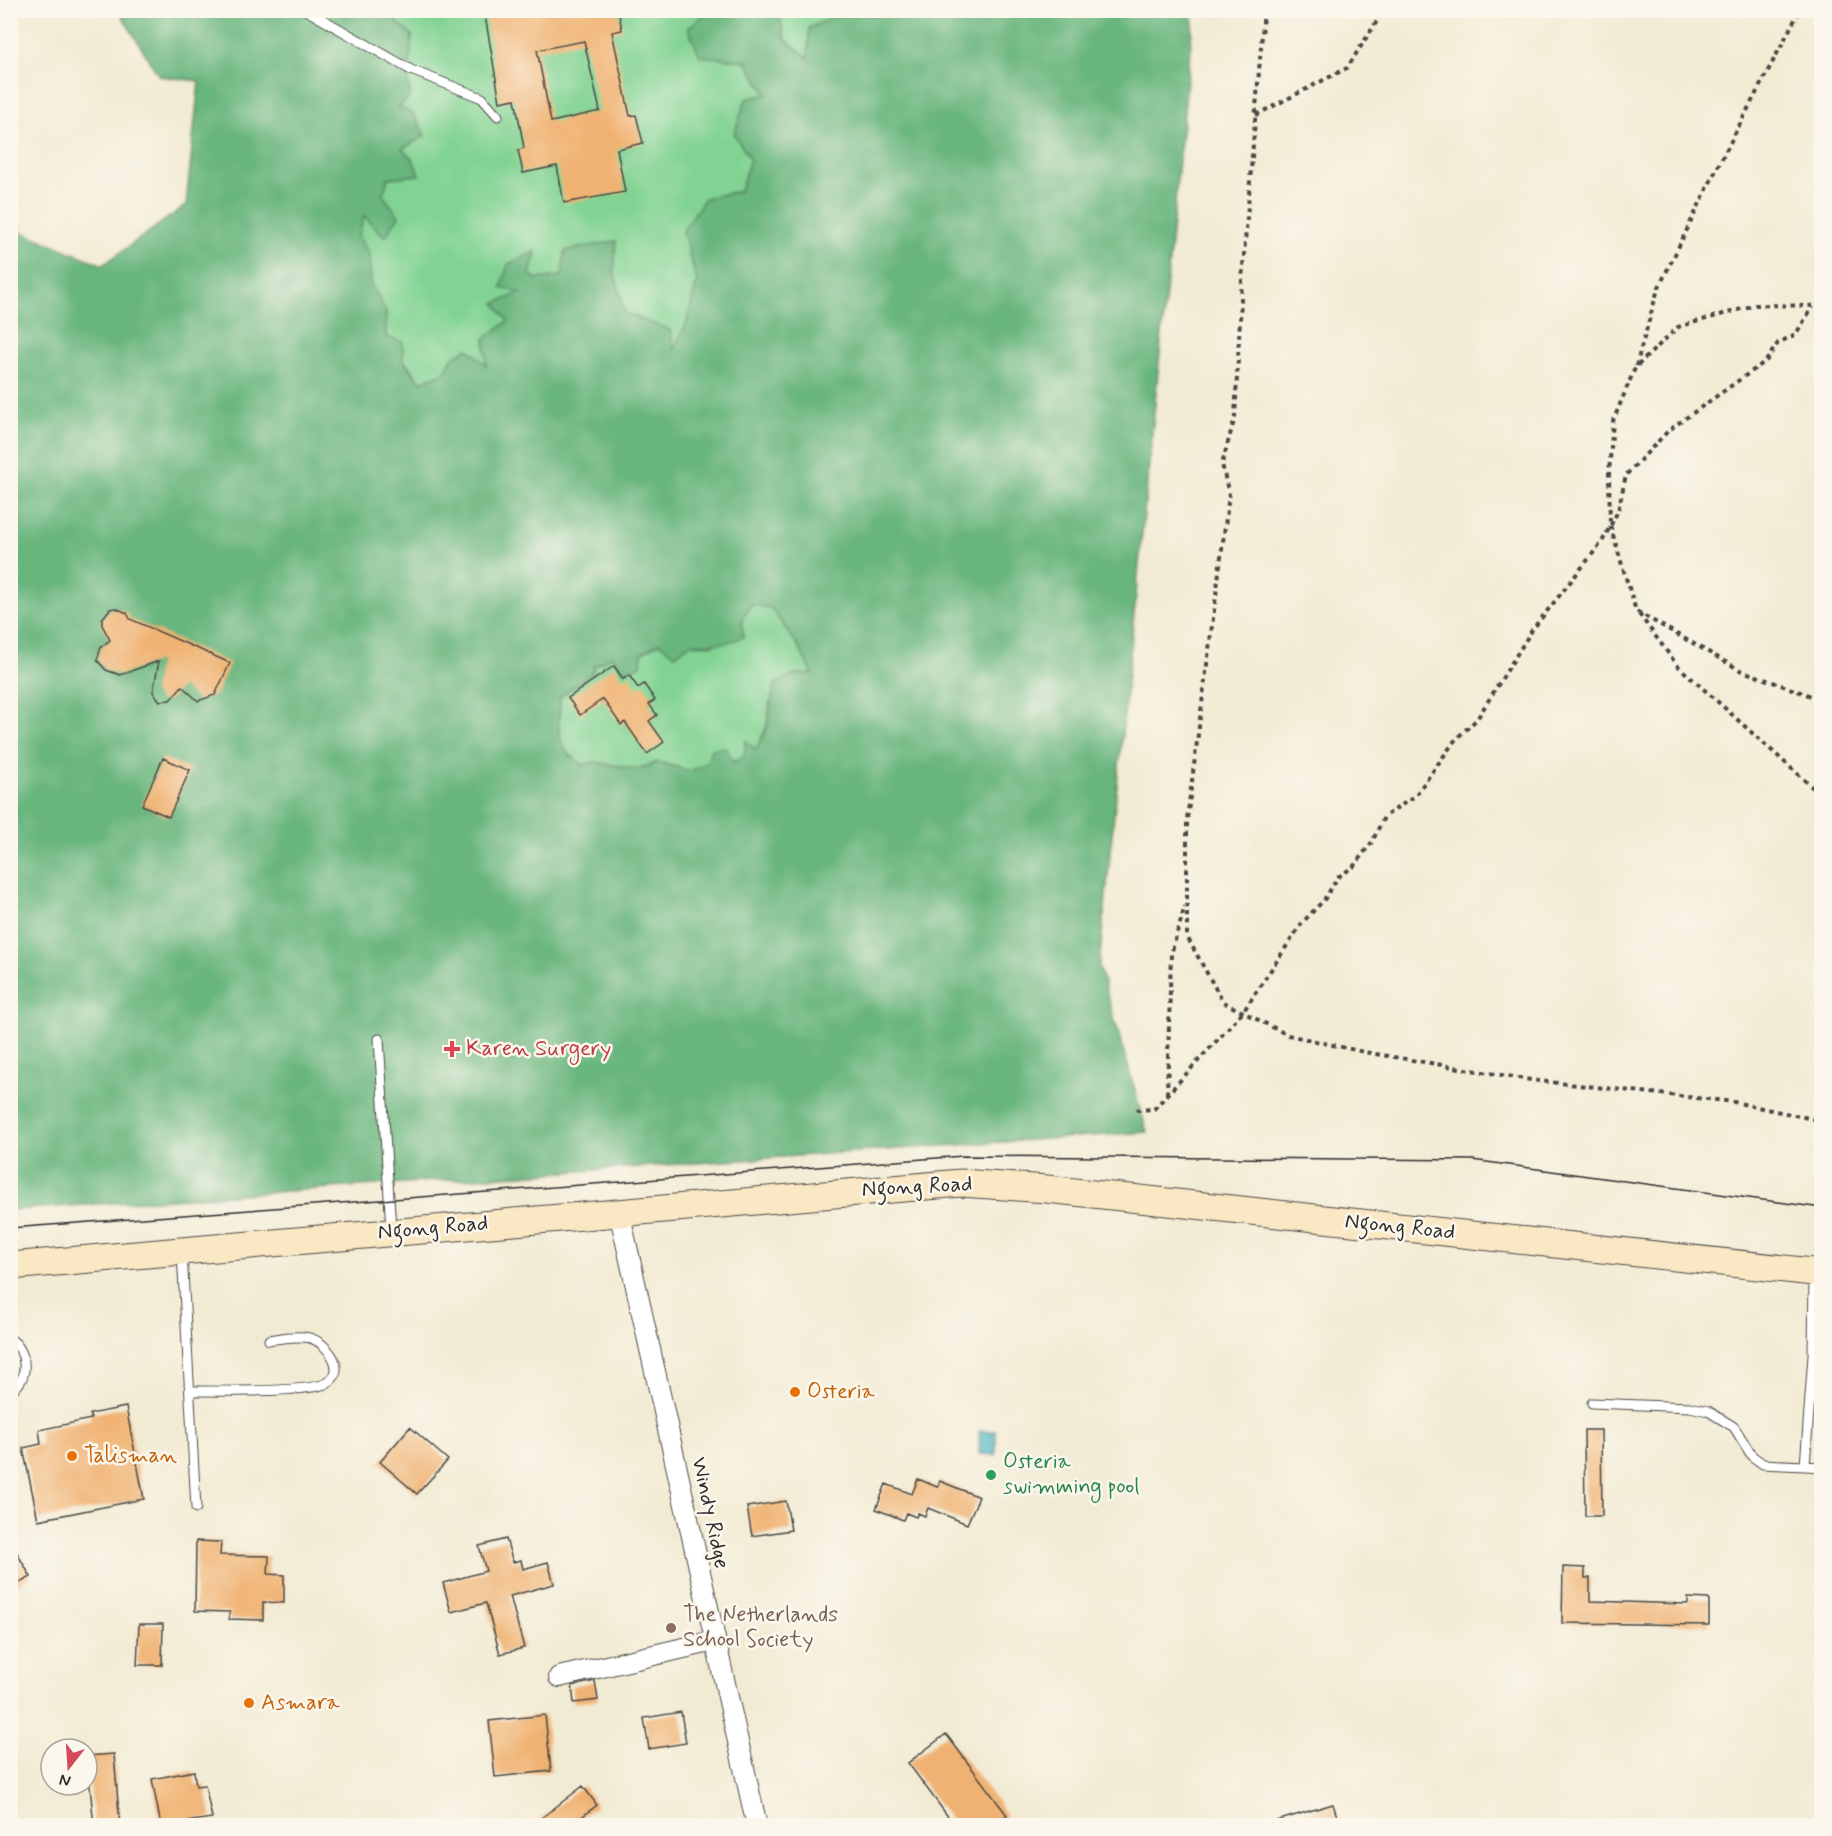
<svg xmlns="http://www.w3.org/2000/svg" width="1832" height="1836" viewBox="0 0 1832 1836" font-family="Mynerve,sans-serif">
<rect width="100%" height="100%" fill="#fbf7ec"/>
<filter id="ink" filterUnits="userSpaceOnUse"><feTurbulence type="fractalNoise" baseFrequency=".0167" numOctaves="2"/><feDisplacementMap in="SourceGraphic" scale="12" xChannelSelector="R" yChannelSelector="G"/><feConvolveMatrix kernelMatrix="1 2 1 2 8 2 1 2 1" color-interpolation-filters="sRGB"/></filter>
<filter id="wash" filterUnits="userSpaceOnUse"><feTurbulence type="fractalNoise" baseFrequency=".008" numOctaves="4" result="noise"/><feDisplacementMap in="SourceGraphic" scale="24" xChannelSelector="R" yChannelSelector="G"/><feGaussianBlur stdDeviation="1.35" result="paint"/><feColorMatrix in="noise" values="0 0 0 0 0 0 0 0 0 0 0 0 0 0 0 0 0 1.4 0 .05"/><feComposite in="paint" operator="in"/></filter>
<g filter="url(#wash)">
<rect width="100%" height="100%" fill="#f2ebd4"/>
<path fill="#81d393" stroke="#567f5f" stroke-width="1.5" d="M 398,11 L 709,11 L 688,28 L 746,61 L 767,95 L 746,100 L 735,134 L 750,159 L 740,191 L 705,198 L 689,255 L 697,281 L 687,322 L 674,350 L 670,330 L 625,313 L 614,271 L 616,241 L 563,276 L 537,279 L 529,275 L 536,252 L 522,293 L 486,366 L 452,358 L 445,372 L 421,382 L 386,337 L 386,312 L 371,284 L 369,253 L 357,237 L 364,216 L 383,195 L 388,178 L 419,175 L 401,149 L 399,107 L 411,95 L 408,84 L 412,36 L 395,20 Z
M 778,11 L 905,11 L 899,16 L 841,14 L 809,28 L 809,58 L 785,39 Z
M 750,605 L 771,608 L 797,644 L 813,674 L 769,703 C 770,722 764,734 755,750 L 746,740 L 744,757 L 732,763 L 707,763 L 690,771 L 658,762 L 638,769 L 594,762 L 583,765 C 551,745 560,731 560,697 L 593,672 L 594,666 L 612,656 L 642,653 L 659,643 L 710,645 L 743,637 L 742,620 Z"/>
<path fill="#68b57d" stroke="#4a7054" stroke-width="1.5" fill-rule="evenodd" d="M 905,10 L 1194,11 L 1099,966 L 1147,1132 L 11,1210 L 10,224 L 14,229 L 103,265 L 186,205 L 199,81 L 159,76 L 119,11 L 398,11 L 395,20 L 412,35 L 408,84 L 411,95 L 399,107 L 414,114 L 425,136 L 402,149 L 413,159 L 419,175 L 388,178 L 383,195 L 399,216 L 385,237 L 364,216 L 358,237 L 369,253 L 371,284 L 386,312 L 386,337 L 403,342 L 403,361 L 421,382 L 445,372 L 452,358 L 468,348 L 486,365 L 485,338 L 508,321 L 495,303 L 521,293 L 501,288 L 508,264 L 536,251 L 530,275 L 537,279 L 562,276 L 565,251 L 616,241 L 614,271 L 625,313 L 670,330 L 674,349 L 687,322 L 697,281 L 683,231 L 705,198 L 740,191 L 750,159 L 734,134 L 746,99 L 767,94 L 746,61 L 700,56 L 688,28 L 709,11 L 778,11 L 785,39 L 808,58 L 809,28 L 841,14 L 899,15 ZM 751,605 L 771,608 L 797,644 L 813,674 L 795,674 L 775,684 C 770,700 771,703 769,718 C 768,730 761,740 755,750 L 746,740 L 744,757 L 733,762 L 726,747 L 711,749 L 707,763 L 690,771 L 658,762 L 638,769 L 594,762 L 583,765 C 551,745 559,730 560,697 L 593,672 L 594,666 L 612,656 L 624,672 L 641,665 L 642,653 L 659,643 L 675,655 L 690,644 L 725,643 L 743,637 L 742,620 Z"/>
<path fill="#3eabbc" stroke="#346b74" stroke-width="1.5" d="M 979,1431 L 996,1431 L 996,1455 L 979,1454 Z"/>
<g id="blocks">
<path fill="#f0b272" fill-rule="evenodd" d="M 484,10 L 618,10 L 622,30 L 612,32 L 630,116 L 636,115 L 643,143 L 617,149 L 625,192 L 564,203 L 557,166 L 523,173 L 518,150 L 524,148 L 515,99 L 500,102 ZM 584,41 L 600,111 L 551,122 L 537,50 Z
M 116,608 L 127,613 L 130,619 L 230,663 L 215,695 L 198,701 L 182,686 L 170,700 L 160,701 L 153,692 L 159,661 L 120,675 L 106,670 L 97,660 L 101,647 L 110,640 L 102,625 L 102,619 L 110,609 Z
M 614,666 L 623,679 L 629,675 L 638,688 L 644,684 L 655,700 L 649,704 L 657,715 L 649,721 L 664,742 L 647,754 L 625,722 L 621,725 L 603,699 L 580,715 L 568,698 Z
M 163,758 L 190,770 L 169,817 L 142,805 Z
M 126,1407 L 144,1499 L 38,1520 L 23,1448 L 41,1444 L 39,1430 L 91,1419 L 90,1414 Z
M 410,1427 L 448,1460 L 417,1494 L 380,1462 Z
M 1584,1430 L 1601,1430 L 1602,1516 L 1585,1516 Z
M 918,1479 L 937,1487 L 940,1481 L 979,1497 L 967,1524 L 928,1508 L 925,1516 L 918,1513 L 916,1517 L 906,1513 L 903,1520 L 876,1509 L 886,1484 L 912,1494 Z
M 786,1501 L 791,1530 L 752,1536 L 747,1507 Z
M 506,1539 L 513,1562 L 521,1560 L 523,1569 L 548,1562 L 554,1584 L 510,1596 L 524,1648 L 500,1654 L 486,1603 L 451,1612 L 443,1583 L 486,1571 L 479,1546 Z
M 10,1541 L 31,1577 L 10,1588 Z
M 196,1541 L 221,1542 L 220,1555 L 269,1556 L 268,1574 L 284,1575 L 284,1603 L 263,1602 L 263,1620 L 229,1619 L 230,1612 L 195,1611 Z
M 1563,1567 L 1585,1568 L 1585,1578 L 1590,1578 L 1590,1601 L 1688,1604 L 1688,1598 L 1709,1599 L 1709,1625 L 1562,1623 Z
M 139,1624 L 163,1624 L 162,1665 L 137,1665 Z
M 595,1681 L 598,1700 L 574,1703 L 572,1686 Z
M 681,1712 L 686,1743 L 649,1749 L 644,1718 Z
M 545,1715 L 551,1771 L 495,1777 L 489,1721 Z
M 946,1734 L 1007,1815 L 992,1826 L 955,1826 L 908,1763 Z
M 114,1754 L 120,1826 L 94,1826 L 87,1756 Z
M 194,1771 L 196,1786 L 205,1785 L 212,1818 L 161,1826 L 152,1779 Z
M 583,1786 L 597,1805 L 570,1826 L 531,1826 Z
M 1333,1804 L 1340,1826 L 1276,1826 L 1276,1821 Z"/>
</g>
</g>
<g filter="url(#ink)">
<use href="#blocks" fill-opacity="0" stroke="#494844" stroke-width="1.5"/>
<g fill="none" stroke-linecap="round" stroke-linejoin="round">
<defs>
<path id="lane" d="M 306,10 L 411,70 L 482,98 L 498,116
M 379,1039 L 391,1229
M 182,1253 L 196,1508
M 1814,1274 L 1813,1355 L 1805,1466 L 1822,1467
M 10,1339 C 28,1350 30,1381 10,1391
M 190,1391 C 215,1391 309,1393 327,1383 C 349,1370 326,1342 310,1338 C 297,1335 281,1338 269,1340
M 1592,1403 L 1690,1407 L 1708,1411 L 1734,1427 L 1752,1456 L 1763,1464 L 1805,1466"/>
<path id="street" d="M 619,1211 L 757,1826
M 559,1677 L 714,1641"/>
<path id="secondary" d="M 10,1266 L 961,1183 L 1047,1189 L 1822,1273"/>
</defs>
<use href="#lane" stroke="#494844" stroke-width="11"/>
<use href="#street" stroke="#494844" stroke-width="22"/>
<use href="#secondary" stroke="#494844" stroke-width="29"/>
<path stroke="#494844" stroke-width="4" stroke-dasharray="4.5 4.5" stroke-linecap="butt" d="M 1264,10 L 1242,279 L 1235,417 L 1222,464 L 1229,495 L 1187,819 L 1187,937 L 1223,1002 L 1288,1035 L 1364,1052 L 1531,1080 L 1734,1102 L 1822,1121
M 1256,115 L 1347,68 L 1384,10
M 1822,306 L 1755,305 L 1678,327 L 1635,368 L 1613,421 L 1609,473 L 1610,525 L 1636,611 L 1740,670 L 1822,700
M 1636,366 L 1658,289 L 1721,160 L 1800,10
M 1639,614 L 1677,665 L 1822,796
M 1167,1094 L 1171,954 L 1185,906
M 1136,1110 L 1154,1109 L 1243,1012 L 1302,923 L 1324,900 L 1338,877 L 1353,867 L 1372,842 L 1384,817 L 1415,796 L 1456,739 L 1477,719 L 1532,630 L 1602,542 L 1618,511 L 1626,475 L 1669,430 L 1766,361 L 1778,343 L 1796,334 L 1813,306"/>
<use href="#lane" stroke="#fff" stroke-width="9"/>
<use href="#street" stroke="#fff" stroke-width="20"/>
<use href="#secondary" stroke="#fae7c3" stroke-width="27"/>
<path stroke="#2b2b2b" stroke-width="1.5" d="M 10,1228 L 963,1156 L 1472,1160 L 1822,1208"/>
</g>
</g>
<path fill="#e0444e" stroke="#fbf7ec" stroke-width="2" d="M449 1040h6v6h6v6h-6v6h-6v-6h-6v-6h6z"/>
<g fill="#e8710a" stroke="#fbf7ec" stroke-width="2">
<circle cx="795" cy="1392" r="6"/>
<circle cx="72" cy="1456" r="6"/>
<circle cx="249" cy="1703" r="6"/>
</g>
<circle fill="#2e9e5b" stroke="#fbf7ec" stroke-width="2" cx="991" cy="1475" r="6"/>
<circle fill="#8d6e63" stroke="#fbf7ec" stroke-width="2" cx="671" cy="1628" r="6"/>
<g text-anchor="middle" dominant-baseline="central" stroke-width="5" stroke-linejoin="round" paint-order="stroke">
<g font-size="22" fill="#be3a42" stroke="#fbf7ec" text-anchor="start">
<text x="466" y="1049">Karen Surgery</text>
</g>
<g font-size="22" fill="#2b2b2b" stroke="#fbf7ec">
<text transform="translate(917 1187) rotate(-3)">Ngong Road</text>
<text transform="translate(1400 1227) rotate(6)">Ngong Road</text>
<text transform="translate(433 1228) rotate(-5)">Ngong Road</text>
<text transform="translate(710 1513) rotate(78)">Windy Ridge</text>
</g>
<g font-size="22" fill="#c56008" stroke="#fbf7ec" text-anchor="start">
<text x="807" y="1392">Osteria</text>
<text x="84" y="1456">Talisman</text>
<text x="261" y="1703">Asmara</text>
</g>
<g font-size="22" fill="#27864d" stroke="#fbf7ec" text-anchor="start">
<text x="1003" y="1462">Osteria<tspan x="1003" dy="25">swimming pool</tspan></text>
</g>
<g font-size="22" fill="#785e54" stroke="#fbf7ec" text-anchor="start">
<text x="683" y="1615">The Netherlands<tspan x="683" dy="25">School Society</tspan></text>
</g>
</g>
<rect width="1832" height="1836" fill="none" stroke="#fbf7ec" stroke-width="36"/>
<g transform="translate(69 1767) rotate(197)"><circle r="28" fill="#fbf7ec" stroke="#a8a59f" stroke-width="1.5"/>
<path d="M0-4.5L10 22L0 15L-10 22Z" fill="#d1495b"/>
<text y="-9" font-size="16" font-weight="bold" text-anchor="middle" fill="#2b2b2b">N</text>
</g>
</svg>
